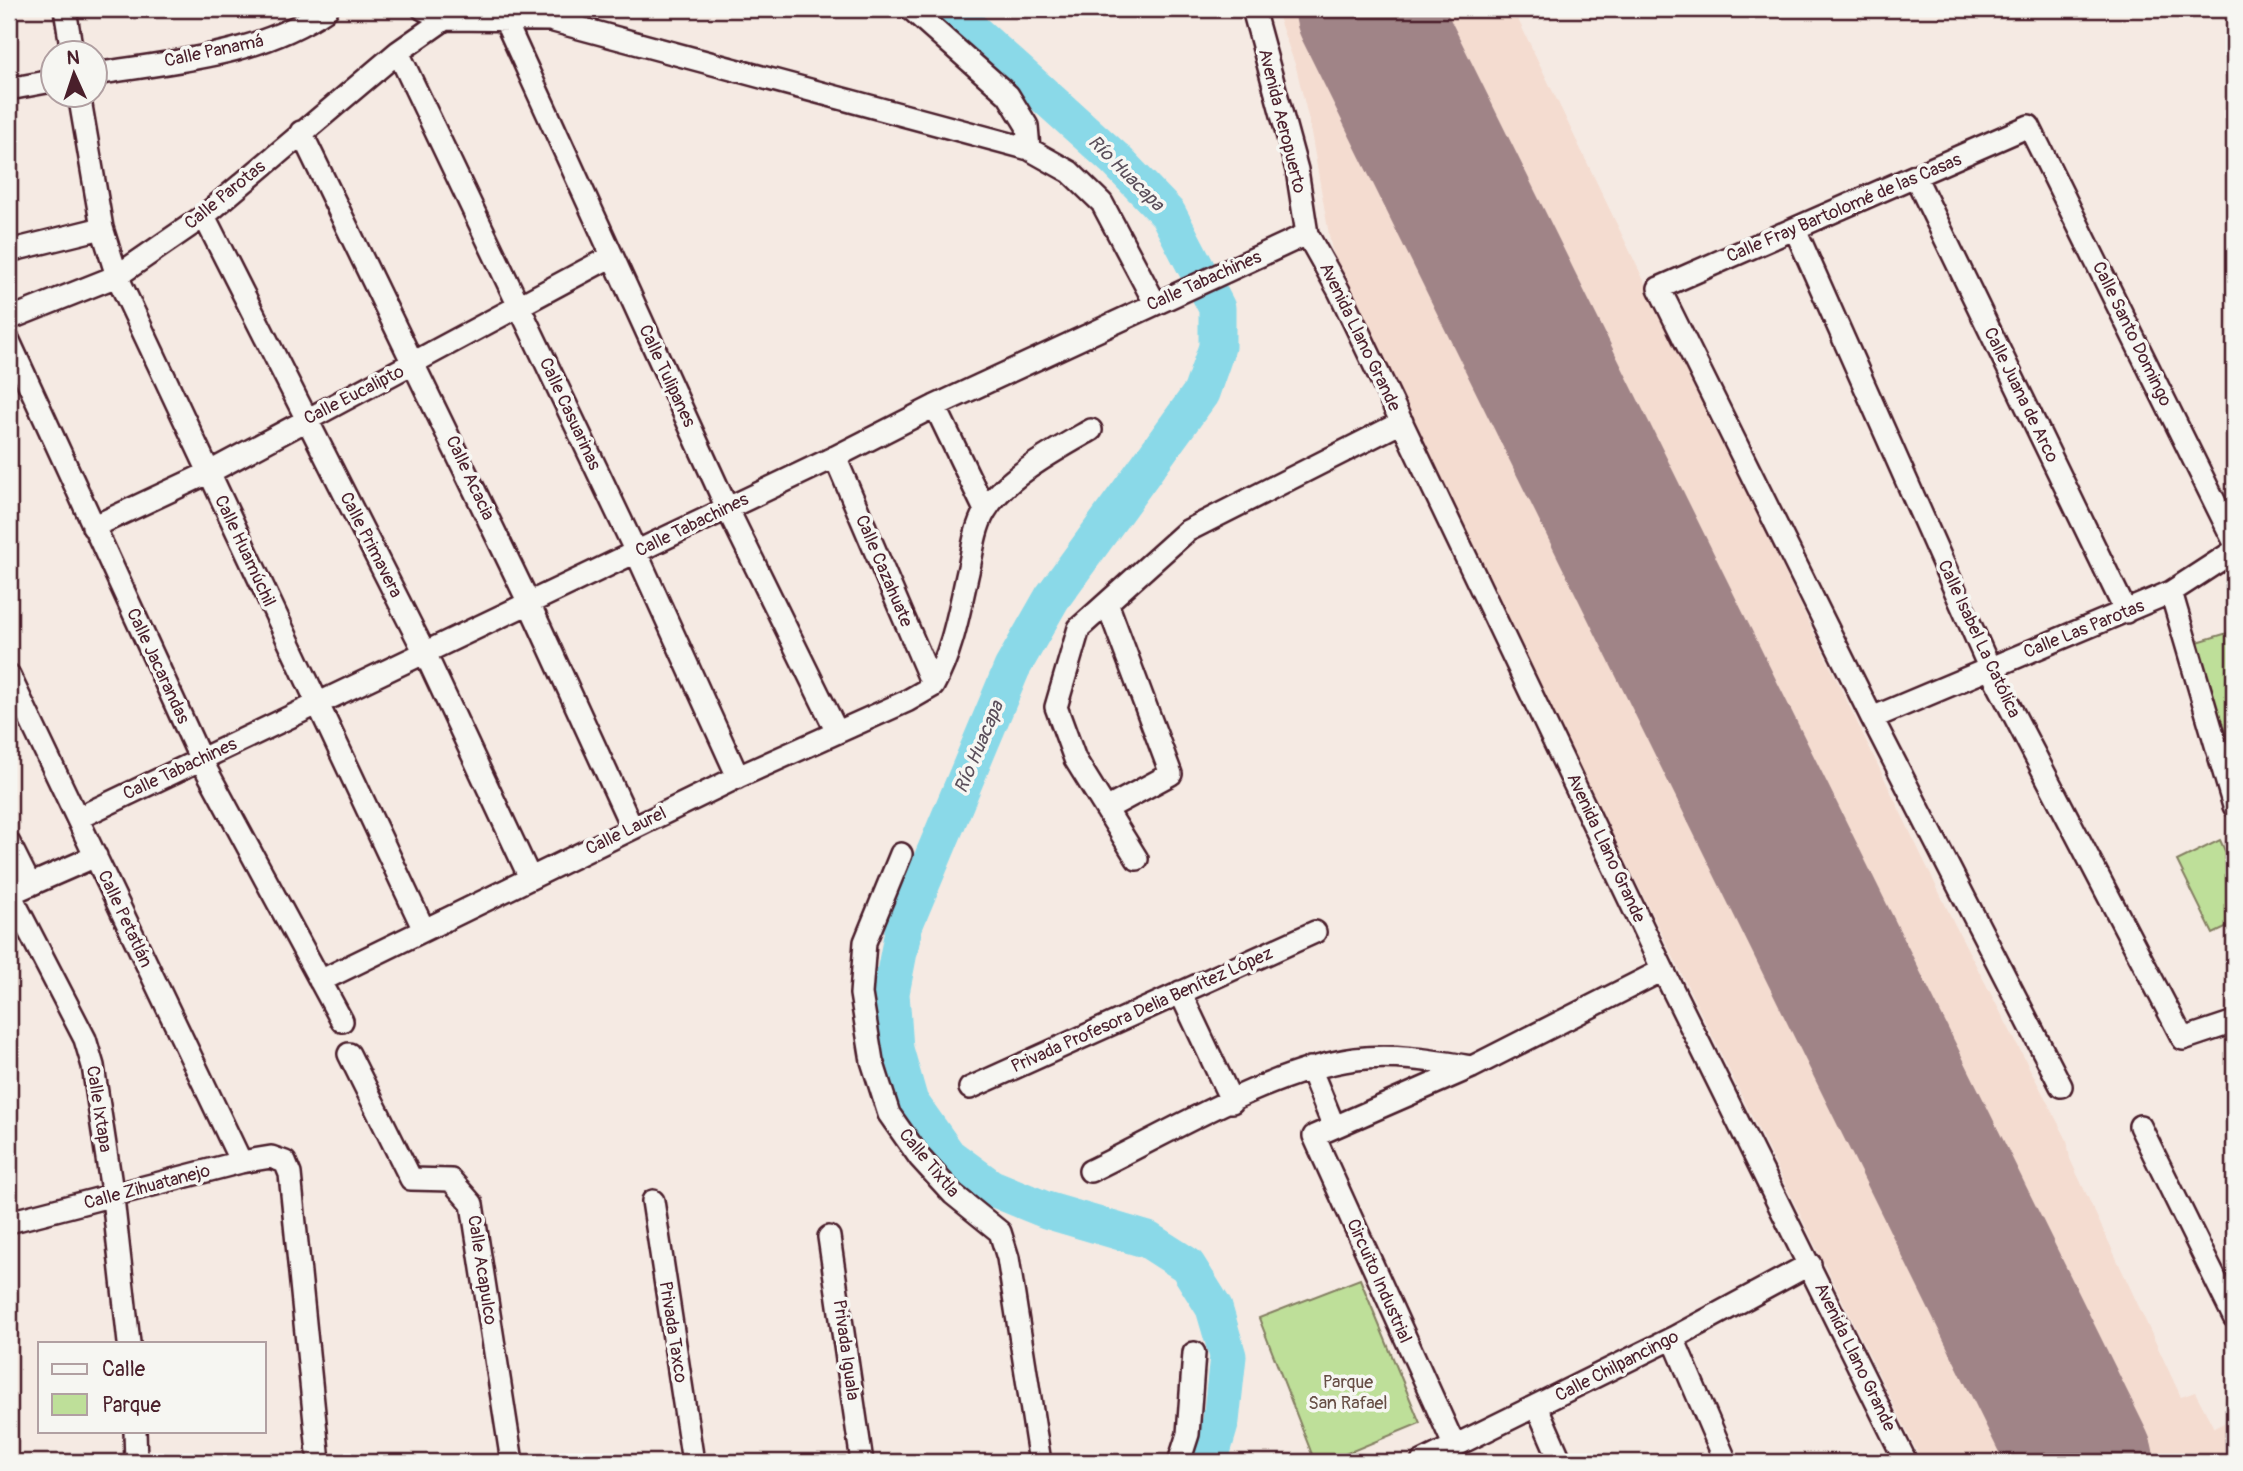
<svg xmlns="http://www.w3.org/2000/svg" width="2243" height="1471" viewBox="0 0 2243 1471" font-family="Pangolin,sans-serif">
<rect width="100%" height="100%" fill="#f5eae3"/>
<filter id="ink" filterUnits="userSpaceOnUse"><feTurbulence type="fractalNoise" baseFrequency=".0143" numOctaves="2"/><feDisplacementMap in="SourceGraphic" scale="14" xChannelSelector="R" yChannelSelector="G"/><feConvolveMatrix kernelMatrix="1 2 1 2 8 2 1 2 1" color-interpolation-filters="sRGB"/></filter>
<g filter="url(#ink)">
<path fill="#f4dcd0" d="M 1275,9 L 1513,9 L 1955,925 L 2067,1140 L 2070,1159 L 2181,1397 L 2195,1392 L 2214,1428 L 2234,1418 L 2234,1462 L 1922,1462 L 1346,293 L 1331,246 L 1309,121 L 1296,67 Z"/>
<path fill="#bedf99" stroke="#847f62" stroke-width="2" d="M 2234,631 L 2234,773 L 2194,643 Z
M 2220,840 L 2234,870 L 2234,924 L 2213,934 L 2177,861 Z
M 1360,1279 L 1420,1423 L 1326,1462 L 1315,1462 L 1259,1318 Z"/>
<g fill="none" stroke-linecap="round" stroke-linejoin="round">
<path stroke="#8ad9e8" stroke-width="37" d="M 948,9 L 1115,159 L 1168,214 L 1217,308 L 1217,347 L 1201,393 L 1052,598 L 1012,668 L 904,926 L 891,993 L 895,1049 L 910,1102 L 948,1156 L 990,1187 L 1046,1210 L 1148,1240 L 1187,1265 L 1214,1308 L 1228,1356 L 1221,1421 L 1209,1462"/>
<path stroke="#a08487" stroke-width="142" d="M 1366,9 L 2083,1462"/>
<defs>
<path id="minor" d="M 65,9 L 72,52
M 423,9 L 445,19 L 550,20 L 1029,149 L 1070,172 L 1102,203 L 1155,303
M 911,9 L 1008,95 L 1027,126 L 1029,149
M 1253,9 L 1297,170 L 1307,234 L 1339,291 L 1663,970 L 1906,1462
M 504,18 L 727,508 L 837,732
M 398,52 L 636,552 L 738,777
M 94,74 C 174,61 259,56 327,9
M 9,89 L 52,81
M 79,94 L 102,228 L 117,276 L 424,930
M 301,132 L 529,603 L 632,828
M 1916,178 L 2126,612
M 204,216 L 425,653 L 530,878
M 1795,229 L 1989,667 L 2183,1039 L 2234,1022
M 9,251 L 102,228
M 9,319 L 117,276 L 204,216 L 398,52 L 445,19
M 9,341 L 201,760 L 342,1021
M 935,406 L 985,510
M 835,457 L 933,686
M 93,527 L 208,473 L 612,256
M 2171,592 L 2234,806
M 9,675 L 241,1162
M 933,686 C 954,648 960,605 970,563 C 973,546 976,526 985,511 C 1005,477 1058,449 1091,430
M 1872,718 L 2171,592 L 2234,551
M 1106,809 L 1171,774 L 1107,603
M 78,818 L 835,457 L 935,406 L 1307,234
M 9,843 L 30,885
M 901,854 L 865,942 L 861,994 L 872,1061 L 889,1114 L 920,1158 L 953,1194 L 1000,1232 L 1008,1258 L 1040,1462
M 1137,859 L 1075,759 L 1056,707 L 1079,628 L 1187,531 L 1402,422
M 9,894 L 96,856
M 10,894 L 85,1039 L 93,1066 L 113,1198 L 129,1343
M 320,981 L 738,777 L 907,701 L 933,686
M 1180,992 L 1232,1102
M 349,1054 L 411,1179 L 451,1180 L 472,1204 L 512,1462
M 1310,1068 L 1334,1127
M 2061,1086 L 1872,718 L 1659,288 L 2029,126 L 2234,541
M 970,1088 L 1315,932
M 2140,1126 L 2234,1317
M 1090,1171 C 1169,1133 1269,1071 1355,1059 C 1394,1054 1434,1061 1472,1067
M 653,1201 L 693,1462
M 9,1222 L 241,1162 L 271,1157 L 285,1162 L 290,1174 L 319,1462
M 829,1237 L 862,1462
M 1673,1338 L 1726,1462
M 1537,1407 L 1561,1462
M 135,1431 L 136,1462
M 1454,1445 L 1314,1136 L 1472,1067 L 1663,970
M 1179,1462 L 1188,1434 L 1194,1353
M 1422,1462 L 1673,1338 L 1810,1264"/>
</defs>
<use href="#minor" stroke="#4a1f2b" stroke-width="26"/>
<use href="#minor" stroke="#f6f6f2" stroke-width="21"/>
</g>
</g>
<g text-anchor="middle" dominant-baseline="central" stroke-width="7" stroke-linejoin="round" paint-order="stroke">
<g font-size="18" fill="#4a1f2b" stroke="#f6f6f2">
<text transform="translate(214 51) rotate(-12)">Calle Panamá</text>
<text transform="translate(1282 121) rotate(76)">Avenida Aeropuerto</text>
<text transform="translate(225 195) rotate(-39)">Calle Parotas</text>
<text transform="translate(1844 208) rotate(-23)">Calle Fray Bartolomé de las Casas</text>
<text transform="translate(1204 281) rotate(-24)">Calle Tabachines</text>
<text transform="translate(2132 334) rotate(64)">Calle Santo Domingo</text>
<text transform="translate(1360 337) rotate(64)">Avenida Llano Grande</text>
<text transform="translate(667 376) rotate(65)">Calle Tulipanes</text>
<text transform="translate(354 395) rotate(-27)">Calle Eucalipto</text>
<text transform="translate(2021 395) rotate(64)">Calle Juana de Arco</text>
<text transform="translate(570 414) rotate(65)">Calle Casuarinas</text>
<text transform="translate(470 478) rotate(65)">Calle Acacia</text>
<text transform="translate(692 525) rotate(-26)">Calle Tabachines</text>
<text transform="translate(371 545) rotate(63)">Calle Primavera</text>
<text transform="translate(245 551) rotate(65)">Calle Huamúchil</text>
<text transform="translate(884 571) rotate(67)">Calle Cazahuate</text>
<text transform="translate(2084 629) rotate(-22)">Calle Las Parotas</text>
<text transform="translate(1979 639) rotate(65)">Calle Isabel La Católica</text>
<text transform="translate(158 666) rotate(65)">Calle Jacarandas</text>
<text transform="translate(180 769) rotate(-25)">Calle Tabachines</text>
<text transform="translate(626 831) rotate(-26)">Calle Laurel</text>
<text transform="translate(1606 848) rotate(65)">Avenida Llano Grande</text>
<text transform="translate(125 919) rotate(65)">Calle Petatlán</text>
<text transform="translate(1142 1010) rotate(-24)">Privada Profesora Delia Benítez López</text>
<text transform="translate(99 1109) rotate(81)">Calle Ixtapa</text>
<text transform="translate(929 1163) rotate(50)">Calle Tixtla</text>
<text transform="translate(147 1187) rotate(-15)">Calle Zihuatanejo</text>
<text transform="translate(482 1270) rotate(81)">Calle Acapulco</text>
<text transform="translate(1379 1281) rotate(66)">Circuito Industrial</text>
<text transform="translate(673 1332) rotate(81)">Privada Taxco</text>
<text transform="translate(846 1350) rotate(82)">Privada Iguala</text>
<text transform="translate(1855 1357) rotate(64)">Avenida Llano Grande</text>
<text transform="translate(1617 1366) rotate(-27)">Calle Chilpancingo</text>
</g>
<g font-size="18" fill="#674f46" stroke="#f6f6f2">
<text x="1348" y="1382">Parque<tspan x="1348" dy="21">San Rafael</tspan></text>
</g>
<g font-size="19" font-style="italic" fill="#5a4e5a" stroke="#f6f6f2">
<text transform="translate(1126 173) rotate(45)">Río Huacapa</text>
<text transform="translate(979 747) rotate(-67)">Río Huacapa</text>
</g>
</g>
<rect width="2243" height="1471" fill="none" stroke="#f6f6f2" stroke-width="35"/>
<rect x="18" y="18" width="2208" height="1436" fill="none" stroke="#4a1f2b" stroke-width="2.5" filter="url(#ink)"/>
<rect x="38" y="1342" width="228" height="91" fill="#f6f6f2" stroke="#b1a0a2" stroke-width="2"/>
<rect x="52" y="1364" width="35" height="10" fill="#f6f6f2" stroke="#b1a0a2" stroke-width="2"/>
<text x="102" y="1376" font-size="21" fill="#4a1f2b">Calle</text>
<rect x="52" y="1394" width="35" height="21" fill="#bedf99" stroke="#b1a0a2" stroke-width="2"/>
<text x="102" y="1412" font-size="21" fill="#4a1f2b">Parque</text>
<g transform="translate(74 74) rotate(357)"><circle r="33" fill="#f6f6f2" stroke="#b1a0a2" stroke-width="2"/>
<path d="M0-5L12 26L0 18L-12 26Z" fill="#4a1f2b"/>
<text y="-10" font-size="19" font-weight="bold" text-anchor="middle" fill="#4a1f2b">N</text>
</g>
</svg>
